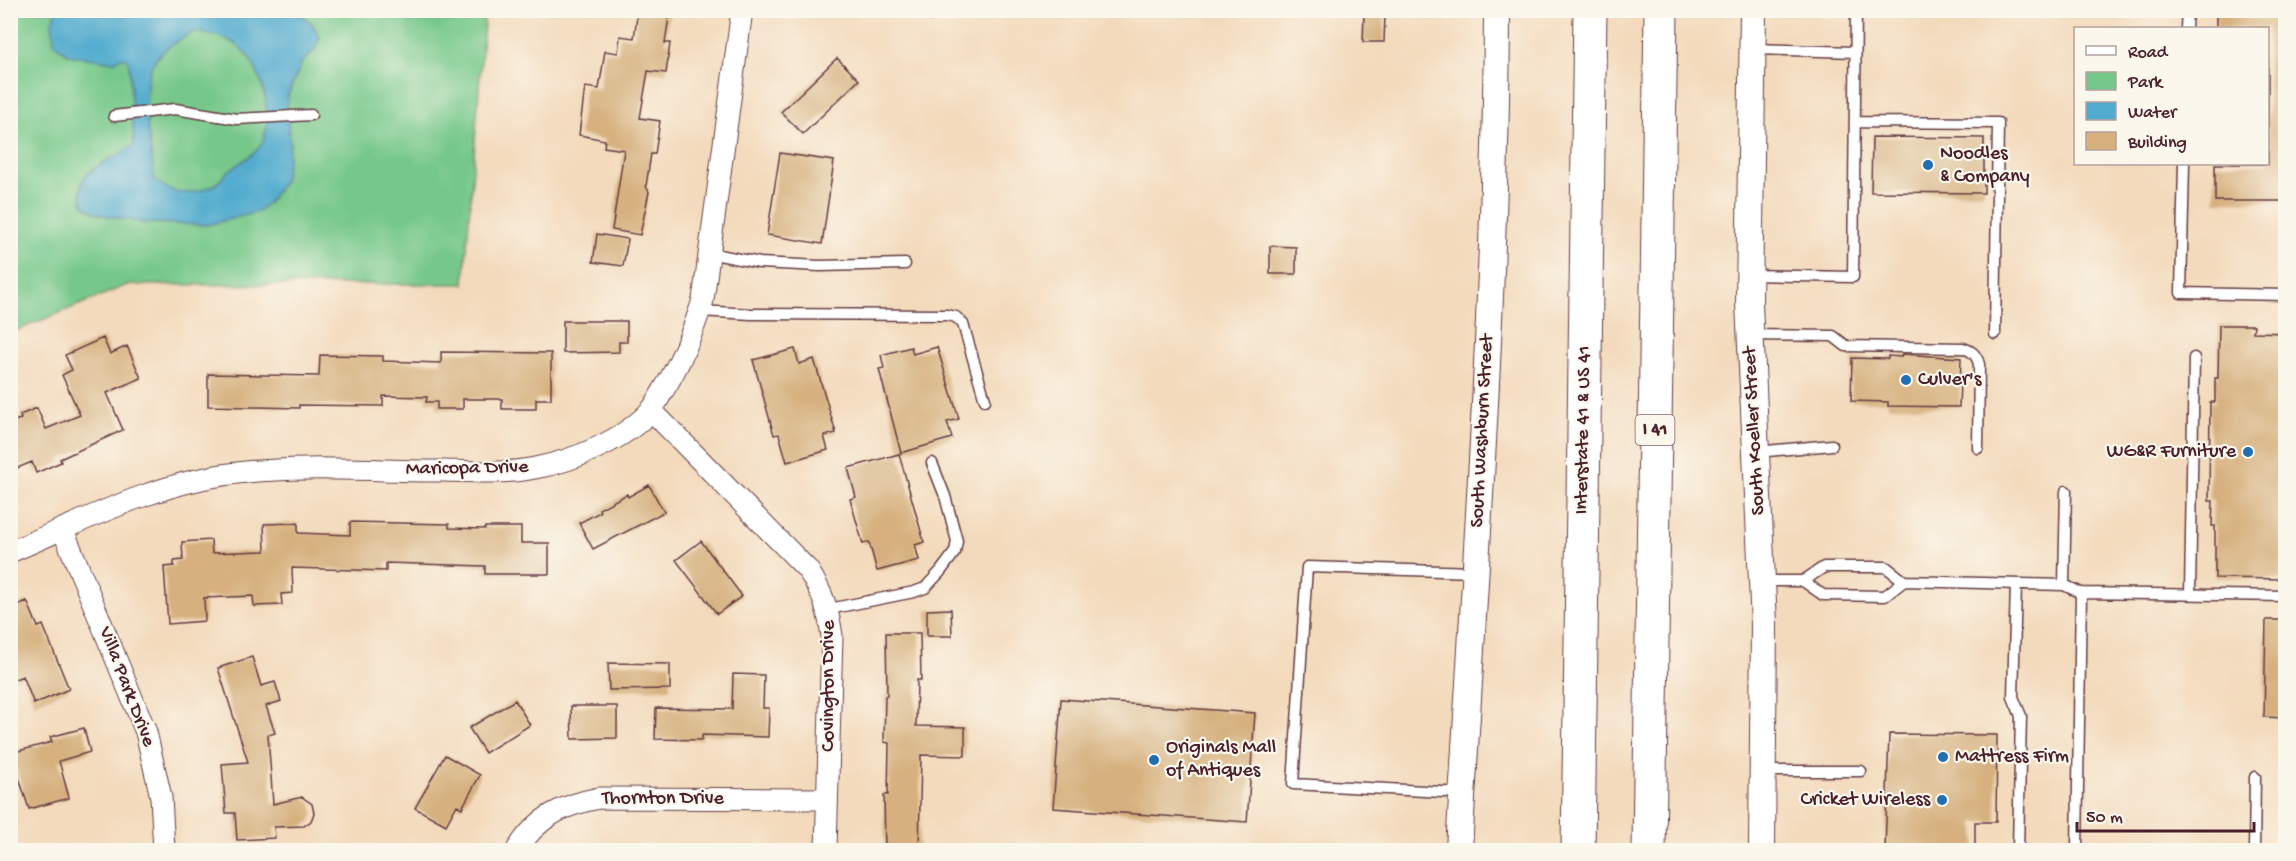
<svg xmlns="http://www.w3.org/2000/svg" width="2296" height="861" viewBox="0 0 2296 861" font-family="'Gochi Hand',sans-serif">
<rect width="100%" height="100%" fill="#fbf7ec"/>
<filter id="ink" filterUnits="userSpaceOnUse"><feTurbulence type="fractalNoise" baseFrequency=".0167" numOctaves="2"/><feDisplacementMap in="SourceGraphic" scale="12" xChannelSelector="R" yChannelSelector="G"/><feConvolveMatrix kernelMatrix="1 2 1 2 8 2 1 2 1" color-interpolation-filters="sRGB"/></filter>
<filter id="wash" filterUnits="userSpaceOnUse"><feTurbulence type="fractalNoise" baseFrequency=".008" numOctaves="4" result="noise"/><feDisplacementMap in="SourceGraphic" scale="24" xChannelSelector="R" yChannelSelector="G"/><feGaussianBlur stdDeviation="1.35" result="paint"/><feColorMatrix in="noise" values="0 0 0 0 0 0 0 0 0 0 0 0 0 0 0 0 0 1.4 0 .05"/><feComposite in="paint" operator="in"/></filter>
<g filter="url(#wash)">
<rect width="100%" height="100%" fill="#f3dabc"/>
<path fill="#76c88a" stroke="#60745a" stroke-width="1.5" d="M 11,11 L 485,11 L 464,284 L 127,285 L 11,333 Z"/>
<path fill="#51abce" stroke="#4e657c" stroke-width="1.5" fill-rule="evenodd" d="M 57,10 L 293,10 L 311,22 L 320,37 L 314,51 L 302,62 L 288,95 L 287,113 L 290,145 L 284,181 L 267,204 L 257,212 L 207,225 L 145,223 L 98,214 L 84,206 C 69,168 110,163 134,145 L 129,63 L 126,58 L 119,58 L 114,62 L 69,55 L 54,43 L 52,22 ZM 193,32 C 208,34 224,36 237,45 C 261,62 277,121 260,146 C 253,157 241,161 231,169 C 225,173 221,180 215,185 C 211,187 206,188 202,190 C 180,196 173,193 155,180 C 151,152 140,94 151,68 C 158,50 178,41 193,32 Z"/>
<g id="blocks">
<path fill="#d6b17f" d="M 638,10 L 670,10 L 665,43 L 670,43 L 666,73 L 648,71 L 640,118 L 660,121 L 655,154 L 651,154 L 646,186 L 649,192 L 640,235 L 612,230 L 624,150 L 604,147 L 605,140 L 579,135 L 585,87 L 599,89 L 605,51 L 618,53 L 620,36 L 634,38 Z
M 2216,10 L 2286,10 L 2286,201 L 2215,201 L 2215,164 L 2268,164 L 2268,28 L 2216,28 Z
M 1364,14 L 1385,15 L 1384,42 L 1363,42 Z
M 837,58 L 859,80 L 803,134 L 781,112 Z
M 1872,137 L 1984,138 L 1984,193 L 1871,192 Z
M 780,153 L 834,161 L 822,244 L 767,235 Z
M 597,234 L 628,239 L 623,266 L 593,262 Z
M 1270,246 L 1296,247 L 1296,274 L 1270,274 Z
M 563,321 L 627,321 L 627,342 L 619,342 L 619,352 L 563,353 Z
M 2219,325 L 2254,325 L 2253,332 L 2286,333 L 2286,579 L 2215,578 L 2215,526 L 2212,526 L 2213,501 L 2209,501 L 2210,402 L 2215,402 L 2215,378 L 2218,378 Z
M 103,338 L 110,354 L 127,346 L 141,378 L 107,393 L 123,430 L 60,459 L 61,462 L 36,473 L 32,462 L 10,471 L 10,422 L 21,419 L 20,415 L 37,408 L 46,429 L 80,415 L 62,375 L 72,370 L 65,355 Z
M 911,347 L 913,354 L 937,347 L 959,419 L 947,422 L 952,438 L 901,453 L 879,369 L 884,368 L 881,355 Z
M 795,349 L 799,364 L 814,359 L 836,433 L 824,436 L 828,450 L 787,462 L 779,434 L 774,435 L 753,360 Z
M 441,352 L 551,353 L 551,399 L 536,399 L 536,409 L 502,409 L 502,399 L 463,399 L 463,409 L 437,409 L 437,402 L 426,402 L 427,397 L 383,396 L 383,406 L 299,405 L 299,408 L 208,406 L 208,374 L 319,376 L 320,355 L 383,356 L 383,361 L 441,363 Z
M 1902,354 L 1961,358 L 1959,407 L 1888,406 L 1888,402 L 1851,401 L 1852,358 L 1888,359 L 1888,356 L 1901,357 Z
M 899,454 L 924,542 L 915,545 L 919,560 L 877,571 L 869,542 L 863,544 L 850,499 L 856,497 L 848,468 Z
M 649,485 L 664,512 L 593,549 L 579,523 L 600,512 L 599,509 L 627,494 L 628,497 Z
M 350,522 L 449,524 L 449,528 L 485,529 L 485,527 L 521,527 L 521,543 L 549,543 L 549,574 L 485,574 L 485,566 L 386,563 L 386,571 L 292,568 L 293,593 L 281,594 L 282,605 L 254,606 L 253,596 L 204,598 L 205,621 L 168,624 L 164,567 L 174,566 L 174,561 L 183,560 L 182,542 L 211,540 L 212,553 L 265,551 L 264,524 L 298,523 L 298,533 L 350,535 Z
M 701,541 L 742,596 L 717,614 L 676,560 Z
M 27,601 L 38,627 L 43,625 L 69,689 L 34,704 L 23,676 L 10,681 L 10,608 Z
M 951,609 L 952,636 L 927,636 L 927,610 Z
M 2266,620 L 2286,620 L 2286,718 L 2264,717 Z
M 886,633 L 920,633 L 921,680 L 917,680 L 916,726 L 965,727 L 965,756 L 921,755 L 919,850 L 885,850 L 884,795 L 888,795 L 889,743 L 884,742 L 885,696 L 887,696 Z
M 252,657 L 261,686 L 275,682 L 281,701 L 266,706 L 275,733 L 268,735 L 273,804 L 302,797 L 312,804 L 314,813 L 311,821 L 304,826 L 274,827 L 275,838 L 237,840 L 235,813 L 226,813 L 222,764 L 248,762 L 218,668 Z
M 608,663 L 670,664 L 670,689 L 609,690 Z
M 733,674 L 764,675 L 763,708 L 769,708 L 768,737 L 702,735 L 702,740 L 655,739 L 656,708 L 732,709 Z
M 1061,699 L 1255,713 L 1247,822 L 1053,808 Z
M 515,700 L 530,725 L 485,753 L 469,728 Z
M 571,706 L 617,706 L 617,738 L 572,739 Z
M 84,728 L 90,752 L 59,761 L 69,798 L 29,809 L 11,753 L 52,742 L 50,737 Z
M 1889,734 L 1997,735 L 1996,822 L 1975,822 L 1975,850 L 1885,850 Z
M 445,755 L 480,775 L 462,808 L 457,805 L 446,825 L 415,808 Z"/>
</g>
</g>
<g filter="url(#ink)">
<use href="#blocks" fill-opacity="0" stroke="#633b41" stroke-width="1.5"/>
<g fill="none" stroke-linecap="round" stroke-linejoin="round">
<defs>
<path id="service" d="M 905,10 L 932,15
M 2186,28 L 2187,10
M 1753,49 L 1855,52
M 114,116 L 175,109 L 237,119 L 311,115
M 1855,122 L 1998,123 L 1995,334
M 2184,164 L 2181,293 L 2286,295
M 709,253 L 760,263 L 820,266 L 905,264
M 1750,275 L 1853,277 L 1856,10
M 700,311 L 751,314 L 947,315 L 956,317 L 963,324 L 985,400
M 1750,335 L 1833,336 L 1846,346 L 1963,348 C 1972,351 1976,354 1979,364 L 1978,448
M 1756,452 L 1832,445
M 1763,581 L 1803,581 L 1823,595 L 1885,596 L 1904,581 L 1886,567 L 1824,567 L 1803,581
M 1904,581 L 2064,585 L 2081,593 L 2286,596
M 2016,584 L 2013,697 L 2021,716 L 2018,850
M 2064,585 L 2066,491
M 2190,594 L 2194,358
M 829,609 L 914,592 L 925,588 L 940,572 L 955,552 L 957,541 L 945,496 L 932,463
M 1763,771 L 1861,771
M 1462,793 L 1293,784 L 1307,567 L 1475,572
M 2077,850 L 2081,593
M 2254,850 L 2255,777"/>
<path id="minor" d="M 651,410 L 808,570 C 823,594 828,608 832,636 L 826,850
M 63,530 L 146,732 L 161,797 L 164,850
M 10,552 C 83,521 157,482 237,473 C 305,465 376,471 445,471 C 475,472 506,474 535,468 C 573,461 625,440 651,410 C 656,405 659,397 663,391 C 681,362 693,332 703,300 L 742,10
M 517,850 C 537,817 563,805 599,798 L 827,799"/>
<path id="tertiary" d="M 1753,10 L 1749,303 L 1764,624 L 1762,850
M 1459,850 C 1475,571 1496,291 1497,10"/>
<path id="motorway" d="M 1578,850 L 1590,10
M 1649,850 L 1661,10"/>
</defs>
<use href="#service" stroke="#633b41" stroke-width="13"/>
<use href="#minor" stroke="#633b41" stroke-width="23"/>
<use href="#tertiary" stroke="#633b41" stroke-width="28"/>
<use href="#motorway" stroke="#633b41" stroke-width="35"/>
<use href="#service" stroke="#fff" stroke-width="10"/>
<use href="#minor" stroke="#fff" stroke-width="21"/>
<use href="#tertiary" stroke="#fff" stroke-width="26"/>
<use href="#motorway" stroke="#fff" stroke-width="33"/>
</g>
</g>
<g fill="#1f6fb2" stroke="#fbf7ec" stroke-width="2">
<circle cx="1928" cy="165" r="6"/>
<circle cx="1906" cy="380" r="6"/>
<circle cx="2248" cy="452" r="6"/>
<circle cx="1943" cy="757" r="6"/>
<circle cx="1154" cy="760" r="6"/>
<circle cx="1942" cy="800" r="6"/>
</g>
<g text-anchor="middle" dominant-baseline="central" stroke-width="4.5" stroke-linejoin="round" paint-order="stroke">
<rect fill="#fbf7ec" stroke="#7f6065" stroke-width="1.5" x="1635.5" y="415" width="39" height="30" rx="4.5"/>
<g font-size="18" font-weight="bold" fill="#4a1f2b">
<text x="1655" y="430">I 41</text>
</g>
<g font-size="20" fill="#4a1f2b" stroke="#fbf7ec" text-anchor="start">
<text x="1940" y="154">Noodles<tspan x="1940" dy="23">&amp; Company</tspan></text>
<text x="1918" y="380">Culver's</text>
<text x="2236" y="452" text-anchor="end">WG&amp;R Furniture</text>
<text x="1166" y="748">Originals Mall<tspan x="1166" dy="23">of Antiques</tspan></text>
<text x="1955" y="757">Mattress Firm</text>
<text x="1930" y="800" text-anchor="end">Cricket Wireless</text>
</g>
<g font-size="20" fill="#4a1f2b" stroke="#fbf7ec">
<text transform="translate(1584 430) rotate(-89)">Interstate 41 &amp; US 41</text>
<text transform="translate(1483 431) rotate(-87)">South Washburn Street</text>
<text transform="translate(1755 431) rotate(-93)">South Koeller Street</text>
<text transform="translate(467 469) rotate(-1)">Maricopa Drive</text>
<text transform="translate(829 686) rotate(-90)">Covington Drive</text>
<text transform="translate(126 687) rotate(69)">Villa Park Drive</text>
<text x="663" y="799">Thornton Drive</text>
</g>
</g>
<rect width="2296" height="861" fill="none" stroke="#fbf7ec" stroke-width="36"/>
<rect x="2074" y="27" width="195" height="138" fill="#fbf7ec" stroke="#b4a19f" stroke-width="1.5"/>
<rect x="2086" y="46" width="30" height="9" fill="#ffffff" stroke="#b4a19f" stroke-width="1.5"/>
<text x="2128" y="57" font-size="18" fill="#4a1f2b">Road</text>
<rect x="2086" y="72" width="30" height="18" fill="#76c88a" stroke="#b4a19f" stroke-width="1.5"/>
<text x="2128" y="87" font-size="18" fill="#4a1f2b">Park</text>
<rect x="2086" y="102" width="30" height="18" fill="#51abce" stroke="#b4a19f" stroke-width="1.5"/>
<text x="2128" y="117" font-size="18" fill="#4a1f2b">Water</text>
<rect x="2086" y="132" width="30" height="18" fill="#d6b17f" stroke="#b4a19f" stroke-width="1.5"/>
<text x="2128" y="147" font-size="18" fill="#4a1f2b">Building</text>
<path d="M2077 822v9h177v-9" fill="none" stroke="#4a1f2b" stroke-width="3"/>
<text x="2086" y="822" font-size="18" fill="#4a1f2b" stroke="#fbf7ec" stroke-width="4.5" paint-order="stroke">50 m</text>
</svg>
